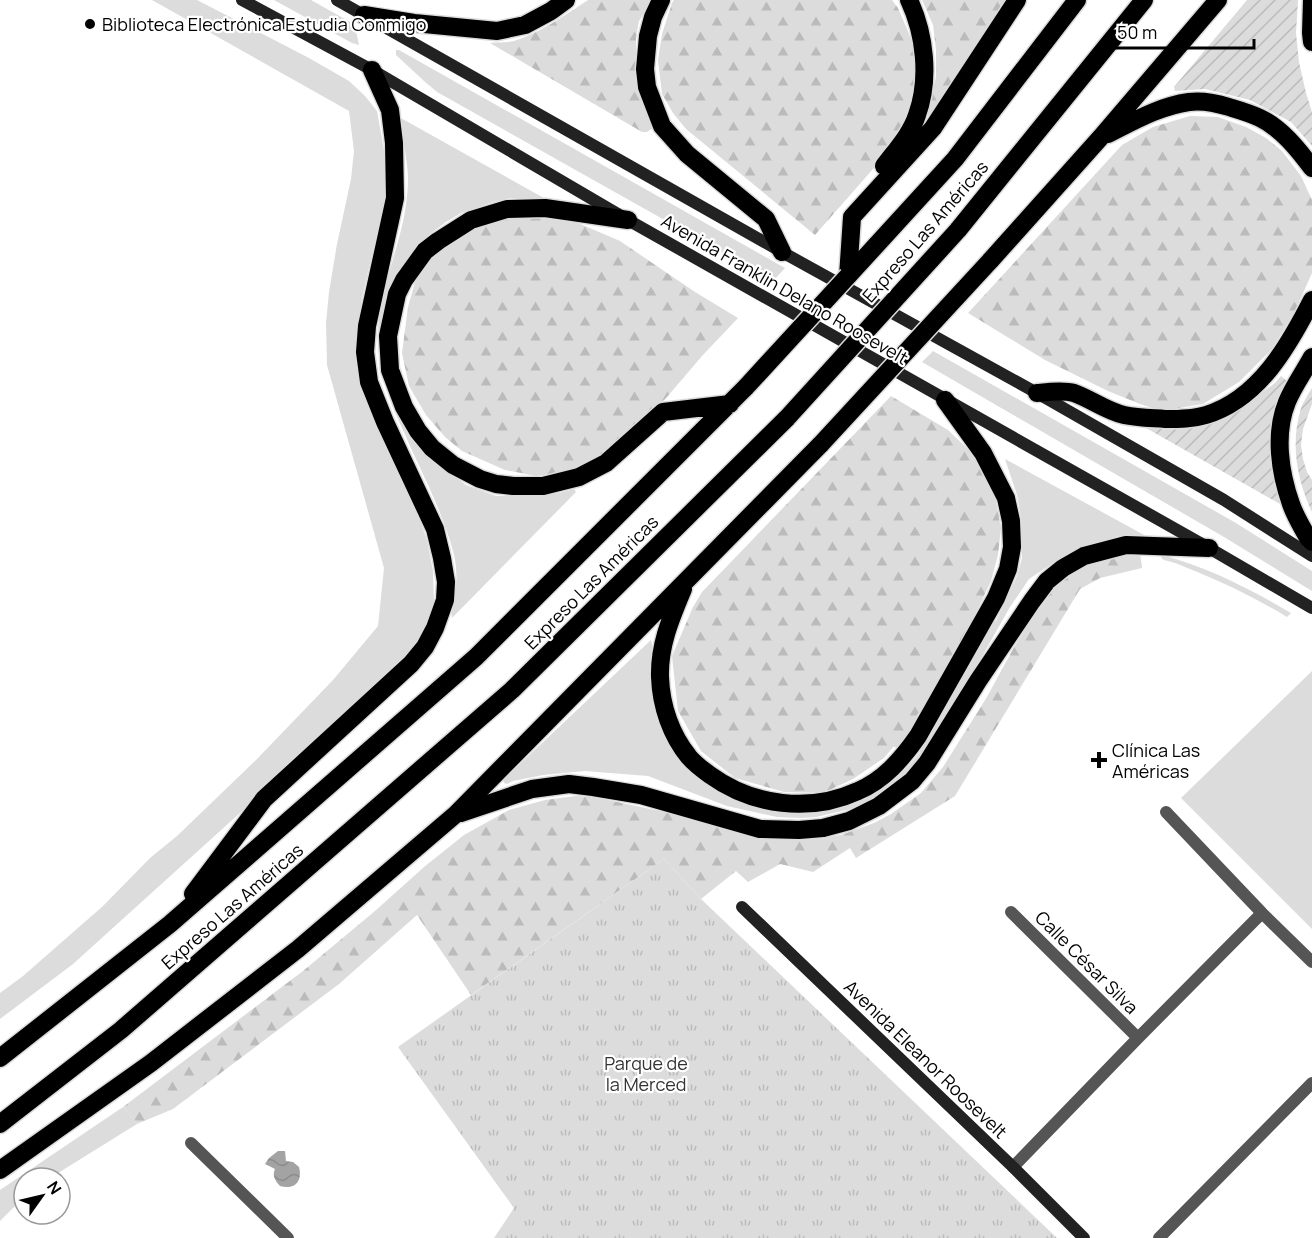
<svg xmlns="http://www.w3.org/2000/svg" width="1312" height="1238" viewBox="0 0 1312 1238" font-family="Manrope,sans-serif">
<defs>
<pattern id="forest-firs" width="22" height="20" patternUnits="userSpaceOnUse" patternTransform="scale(1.5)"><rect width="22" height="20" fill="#dcdcdc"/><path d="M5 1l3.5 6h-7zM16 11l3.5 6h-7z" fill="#bbb"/></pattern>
<pattern id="park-tufts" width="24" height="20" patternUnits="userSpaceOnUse" patternTransform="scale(1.5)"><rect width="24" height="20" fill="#dcdcdc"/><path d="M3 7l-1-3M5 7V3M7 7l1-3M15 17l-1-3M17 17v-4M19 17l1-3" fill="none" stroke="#bbb"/></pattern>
<pattern id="garden-furrows" width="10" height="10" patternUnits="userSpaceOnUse" patternTransform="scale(1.5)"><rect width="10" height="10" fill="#dcdcdc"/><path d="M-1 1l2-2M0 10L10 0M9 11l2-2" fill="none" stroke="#bbb"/></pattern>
<pattern id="water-waves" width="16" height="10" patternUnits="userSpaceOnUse" patternTransform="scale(1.5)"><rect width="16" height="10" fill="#a3a3a3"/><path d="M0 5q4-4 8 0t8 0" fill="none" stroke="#8b8b8b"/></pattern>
</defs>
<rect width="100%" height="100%" fill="#fff"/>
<path fill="#dcdcdc" d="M 152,0 L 197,0 L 309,58 L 349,81 L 365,96 L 377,111 L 385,156 L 386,202 L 374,246 L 362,298 L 358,347 L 427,540 L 433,571 L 434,603 L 426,631 L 411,655 L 324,737 L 73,964 L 0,1019 L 0,993 L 23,976 L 103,906 L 150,858 L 177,836 L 256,760 L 333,680 L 378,626 L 384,568 L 327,365 L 326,323 L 329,292 L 337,244 L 351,179 L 354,151 L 349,111 Z
M 274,0 L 311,0 L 352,23 L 357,35 L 359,45 L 352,43 Z
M 396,50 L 399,50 L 785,268 L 773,281 L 437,92 L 424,81 L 396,55 Z
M 399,117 L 544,198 L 545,201 L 510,198 L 490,203 L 461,213 L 446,222 L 430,234 L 417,247 L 381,340 L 436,461 L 466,485 L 496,496 L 529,496 L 559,493 L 574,489 L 576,492 L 452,618 C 450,610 454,603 455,595 C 457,582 457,568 454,555 C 443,511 420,470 402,428 C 389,400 379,373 378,341 C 377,304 391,270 400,234 C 405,216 408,195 408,176 C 407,156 402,136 399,117 Z
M 933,351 L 1236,523 L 1312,571 L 1312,591 L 1224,537 L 922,362 Z
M 1005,459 L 1146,536 L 1137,535 L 1118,536 L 1083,548 L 1053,563 L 1029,579 L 1010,607 L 928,752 L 914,768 L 877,797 L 851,809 L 816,817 L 802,818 L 777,817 L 727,806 L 648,776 L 585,771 L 543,775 L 513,781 L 507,784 L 504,783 L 503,780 L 651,640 C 655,652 652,667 652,680 C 652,690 655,712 658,721 C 661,730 672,748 677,757 C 685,769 707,784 720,791 C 737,801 759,810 779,812 C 832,818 888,795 920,752 L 723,713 L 996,621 L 1017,576 L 1022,558 L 1021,518 L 1017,495 Z
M 1162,555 C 1208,567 1250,589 1291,613 L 1287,617 C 1257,599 1227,584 1195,571 C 1185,567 1174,562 1164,560 L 1161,558 Z
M 1312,671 L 1312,929 L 1181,798 Z
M 123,1107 L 137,1124 L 50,1178 L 24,1178 L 24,1197 L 0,1221 L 0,1190 Z"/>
<path fill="url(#forest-firs)" d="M 588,0 L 652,0 L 639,21 L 636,38 L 636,65 L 638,90 L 653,128 L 647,132 L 642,132 L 490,43 C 498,42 506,43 514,41 C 538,34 567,14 588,0 Z
M 674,0 L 892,0 L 898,8 L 907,29 L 915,50 L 916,78 L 907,120 L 880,161 L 815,235 L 686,129 L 673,113 L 662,94 L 658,60 L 662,34 L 672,3 Z
M 922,0 L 1008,0 L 931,118 L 928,116 L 928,110 L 936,77 L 936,50 L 933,25 Z
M 1190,116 L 1218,117 L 1246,127 L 1266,138 L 1282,151 L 1301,176 L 1312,200 L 1312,273 L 1295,311 L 1272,349 L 1239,382 L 1203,404 L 1162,411 L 1140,404 L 1108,391 L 1045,360 L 968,313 L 1122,145 L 1153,127 Z
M 524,214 L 571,220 L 620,241 L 695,292 L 738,318 L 702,356 L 667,397 L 632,433 L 606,452 L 575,471 L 536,476 L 505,470 L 462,451 L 445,437 L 426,415 L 409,386 L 402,353 L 408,307 L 417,275 L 432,254 L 475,225 Z
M 891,396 L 948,430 L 974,455 L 995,496 L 1001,528 L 998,555 L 991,581 L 966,634 L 909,728 L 884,758 L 853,779 L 823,793 L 784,792 L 735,778 L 701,751 L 678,711 L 672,656 L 693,607 L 702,592 Z
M 1140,553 L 1142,568 L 1100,578 L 1080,589 L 955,796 L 856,858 L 850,848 L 813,872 L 780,864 L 748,882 L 736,871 L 701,899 L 664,859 L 471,995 L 417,915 L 339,984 L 173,1109 L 137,1124 L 123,1107 L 303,971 L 375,911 L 424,867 L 464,835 L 509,810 L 545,800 L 575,796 L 594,797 L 669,813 L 766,837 L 810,839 L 841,835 L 874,823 L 891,814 L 921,793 L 943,767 L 987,697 L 1013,649 L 1052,585 L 1074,568 L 1100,557 Z"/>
<path fill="url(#park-tufts)" d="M 664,859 L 701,899 L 1057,1238 L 494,1238 L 514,1208 L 398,1047 Z"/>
<path fill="url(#garden-furrows)" d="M 1247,0 L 1298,0 L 1296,33 L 1299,62 L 1306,93 L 1312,112 L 1312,146 L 1291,122 L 1250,100 L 1205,89 L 1175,91 L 1174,87 Z
M 1281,376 L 1287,381 C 1279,411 1265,441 1273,473 C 1276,484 1282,496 1287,508 L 1146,428 L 1145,424 L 1237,410 L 1275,383 Z
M 1312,388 L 1312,404 L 1303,429 L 1301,445 L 1303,459 L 1307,472 L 1312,480 L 1312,512 C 1297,480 1290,444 1301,408 C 1304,401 1308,394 1312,388 Z"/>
<path fill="url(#water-waves)" d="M 278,1151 L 285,1151 L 286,1161 L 293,1162 L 299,1167 C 303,1182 294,1190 280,1186 C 275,1181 272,1175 275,1169 L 265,1164 L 269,1158 Z"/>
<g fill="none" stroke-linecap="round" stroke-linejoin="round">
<defs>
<path id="highway" d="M 661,0 L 653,17 L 648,36 L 645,69 L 647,87 L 662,126 L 687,154 L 766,219 L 782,252
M 1312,0 L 1311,33 L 1312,42
M 364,15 L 414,23 L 497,31 L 525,25 L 551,11 L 566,0
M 1108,134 C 1134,121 1160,106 1189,102 C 1203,100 1216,103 1229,107 C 1239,110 1250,113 1260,118 C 1281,128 1298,149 1312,168
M 884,166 C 896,150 911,134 917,115 C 930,79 925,34 909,0
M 628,220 L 545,208 L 507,209 L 471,220 L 438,241 L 425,251 L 404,280 L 397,294 L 388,336 L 390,370 L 404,407 L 418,431 L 432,448 L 453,465 L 480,479 L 496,484 L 513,486 L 543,486 L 579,477 L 606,463 L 663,412 L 730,404
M 958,230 L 1144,0
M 990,261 L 1101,137 L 1218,0
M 848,276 L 955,159 L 1077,0
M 848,276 L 852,217 L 933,128 L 1017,0
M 1312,357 C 1304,372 1293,387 1287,402 C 1274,434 1280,473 1291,504 C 1295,516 1302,527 1308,538 L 1312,542
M 1037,393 C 1048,392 1063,390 1074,393 C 1091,399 1106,411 1124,415 C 1138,418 1152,418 1165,419 C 1179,419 1193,419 1206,415 C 1259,399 1289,345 1312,300
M 683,589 C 671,618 659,645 660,677 C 661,706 671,735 689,757 C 695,764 703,770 710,775 C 753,806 810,813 858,791 C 884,780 902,759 918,736 L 996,598 L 1008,569 L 1012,547 L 1011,521 L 1006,498 L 983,453 L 945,400
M 461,813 L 532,789 L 569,784 L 593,787 L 641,795 L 760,829 L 799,830 L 823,828 L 849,821 L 879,806 L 912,781 L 927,763 L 978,681 L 1032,601 L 1047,581 L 1063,568 L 1084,556 L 1126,545 L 1209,548
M 193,894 L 264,799 L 411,664 L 425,647 L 435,628 L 445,600 L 446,582 L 442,558 L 435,529 L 385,422 L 369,382 L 365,352 L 367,326 L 395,198 L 394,143 L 390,110 L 372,70
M 0,1058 L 170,924 L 476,657 L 746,387
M 0,1124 L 121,1030 L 512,690 L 787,418
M 0,1170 L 151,1063 L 298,949 L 456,814 L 821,444"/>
</defs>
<use href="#highway" stroke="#dbdbdb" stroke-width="21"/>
<path stroke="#555" stroke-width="12" d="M 1166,812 L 1262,913 L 1312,962
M 1011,912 L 1138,1038
M 191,1143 L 288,1238
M 1013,1167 L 1138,1038 L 1262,913
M 1159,1238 L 1312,1083"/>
<path stroke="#222" stroke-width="12" d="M 242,0 L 372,70 L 628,220 L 1209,548 L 1312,608
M 337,0 L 782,252 L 1037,393 L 1224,500 L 1312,556
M 742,907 L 1013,1167 L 1084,1238"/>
<use href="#highway" stroke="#000" stroke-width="18"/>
<defs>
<path id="highway-bridge" d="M 746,387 L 848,276
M 787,418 L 958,230
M 821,444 L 990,261"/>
</defs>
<use href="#highway-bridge" stroke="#dbdbdb" stroke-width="21" stroke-linecap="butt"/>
<use href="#highway-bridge" stroke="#000" stroke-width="18"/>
</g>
<g fill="#000" stroke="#fff" stroke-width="2">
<circle cx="90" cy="24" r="6"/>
<path d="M1096 751h6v6h6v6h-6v6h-6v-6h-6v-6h6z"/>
</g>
<g text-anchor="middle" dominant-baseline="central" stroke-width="4.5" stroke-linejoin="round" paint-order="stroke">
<g font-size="18" fill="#000" stroke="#fff" text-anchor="start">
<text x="102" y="24">Biblioteca Electrónica Estudia Conmigo</text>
<text x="1112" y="750">Clínica Las<tspan x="1112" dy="21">Américas</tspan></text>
</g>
<g font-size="18" fill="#000" stroke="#fff">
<text transform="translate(925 231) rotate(-49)">Expreso Las Américas</text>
<text transform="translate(785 289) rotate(30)">Avenida Franklin Delano Roosevelt</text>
<text transform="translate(591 582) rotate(-45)">Expreso Las Américas</text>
<text transform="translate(232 906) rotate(-41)">Expreso Las Américas</text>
<text transform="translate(1087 962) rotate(45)">Calle César Silva</text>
<text transform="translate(926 1059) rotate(44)">Avenida Eleanor Roosevelt</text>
</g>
<g font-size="18" fill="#333" stroke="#fff">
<text x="646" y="1063">Parque de<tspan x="646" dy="21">la Merced</tspan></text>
</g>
</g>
<g transform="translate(42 1196) rotate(56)"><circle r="28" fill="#ffffff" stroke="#999999" stroke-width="1.5"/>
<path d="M0-4.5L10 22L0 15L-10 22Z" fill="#000000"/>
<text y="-9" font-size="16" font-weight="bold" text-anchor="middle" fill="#000000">N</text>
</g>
<path d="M1108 39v9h146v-9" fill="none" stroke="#000000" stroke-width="3"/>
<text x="1117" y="39" font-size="18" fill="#000000" stroke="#ffffff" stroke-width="4.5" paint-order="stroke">50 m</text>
</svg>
